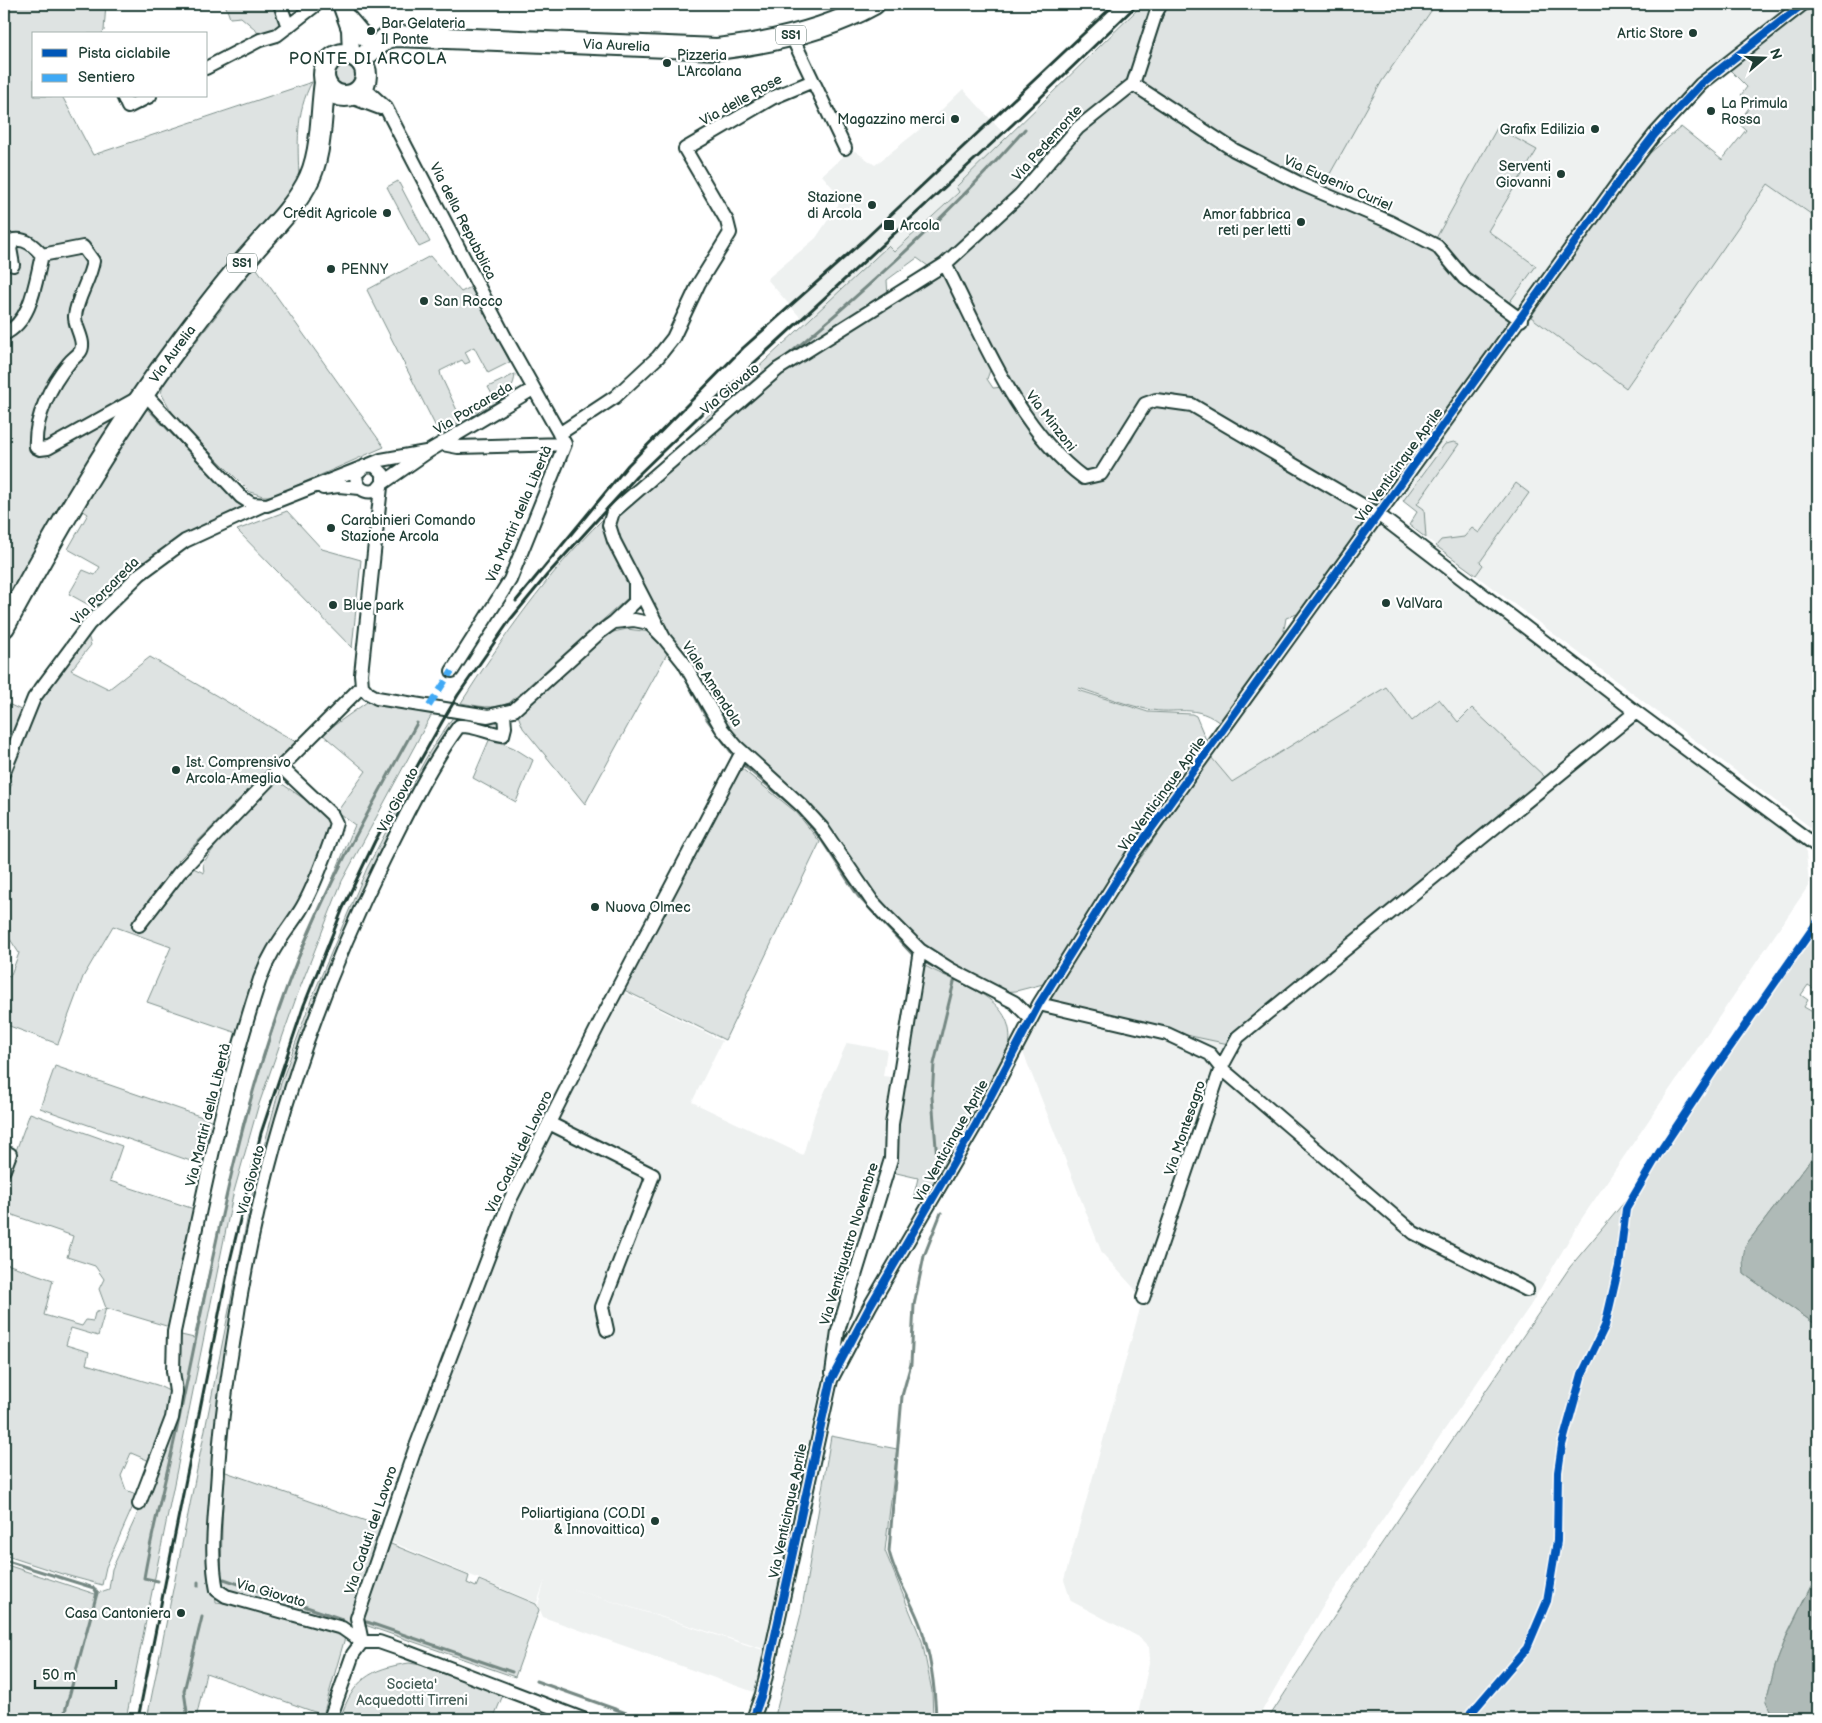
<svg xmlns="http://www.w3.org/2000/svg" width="1822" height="1723" viewBox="0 0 1822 1723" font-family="'Balsamiq Sans',sans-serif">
<rect width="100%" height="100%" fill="#fff"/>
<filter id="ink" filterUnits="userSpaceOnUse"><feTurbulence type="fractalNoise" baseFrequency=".02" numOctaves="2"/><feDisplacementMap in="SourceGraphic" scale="10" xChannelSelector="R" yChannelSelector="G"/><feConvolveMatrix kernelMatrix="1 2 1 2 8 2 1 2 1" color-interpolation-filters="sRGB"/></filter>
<g filter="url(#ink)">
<path fill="#eef1f0" d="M 1436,4 L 1794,4 L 1699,80 L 1519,316 L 1322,188 L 1382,81 Z
M 963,89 L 1007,137 L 956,188 L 959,191 L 893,253 L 888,247 L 806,324 L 767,279 L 816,238 L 842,199 L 822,175 L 844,156 L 855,151 L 875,165 L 929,122 Z
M 1768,183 L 1818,219 L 1818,833 L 1409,525 L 1417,512 L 1397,496 L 1531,317 L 1626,387 Z
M 1379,520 L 1805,842 L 1809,885 L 1580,1221 L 1530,1306 L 1322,1607 L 1259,1716 L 1264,1719 L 1137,1719 L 1150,1659 L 1149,1647 L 1139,1637 L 1071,1601 L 1064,1580 L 1143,1298 L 1102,1253 L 1019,1042 L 1039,1004 L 1238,1046 L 1471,708 L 1458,722 L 1412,721 L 1394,698 L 1256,767 L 1232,782 L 1211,757 Z
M 620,990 L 722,1041 L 692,1102 L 803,1155 L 815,1113 L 847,1043 L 887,1050 L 883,1076 L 891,1077 L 883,1139 L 887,1140 L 889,1159 L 832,1332 L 803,1467 L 767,1650 L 557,1584 L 766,1651 L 754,1692 L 543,1617 L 538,1605 L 545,1580 L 537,1603 L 387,1540 L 488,1263 Z"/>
<path fill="#dee3e2" stroke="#7e908b" d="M 4,4 L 106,4 L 104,31 L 101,34 L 34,34 L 34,96 L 62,96 L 93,155 L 312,82 C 295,113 298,145 299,179 L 4,613 Z
M 225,4 L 277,4 L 286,25 L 261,38 L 255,29 L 241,17 L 230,18 Z
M 1143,4 L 1157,4 L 1130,82 L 1018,193 L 948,258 L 928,266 L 917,258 L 887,280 L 888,297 L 699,433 L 695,429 L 726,397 L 731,397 L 750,379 L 751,374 L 888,246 L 894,252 L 959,192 L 956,187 Z
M 1167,4 L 1436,4 L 1382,81 L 1322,188 L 1236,148 L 1143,87 C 1140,59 1151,26 1167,4 Z
M 1811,4 L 1818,4 L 1818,219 L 1768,184 L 1626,388 L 1531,317 L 1582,242 L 1650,153 L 1681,127 L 1722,160 L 1746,130 L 1738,123 L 1751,105 L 1741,95 L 1747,87 L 1728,68 Z
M325 75a20 20 0 1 1 40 0a20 20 0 1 1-40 0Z
M 1133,86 L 1233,151 L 1435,251 L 1517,320 L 1379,512 L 1192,403 L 1156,398 L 1101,472 L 1084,476 L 1011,393 L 947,265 L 1079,129 Z
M 1497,128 L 1537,150 L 1488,231 L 1536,266 L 1506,307 L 1466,276 L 1435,240 Z
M 398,181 L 430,242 L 419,247 L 387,187 Z
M 430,256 L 461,292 L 471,287 L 510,362 L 488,373 L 474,347 L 465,352 L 470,362 L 465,364 L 462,360 L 440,371 L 441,376 L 462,421 L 439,433 L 367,290 Z
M 255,266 L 384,447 L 273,496 L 263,496 L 250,492 L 194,436 L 173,414 L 161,393 L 164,383 Z
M 945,266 L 993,362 L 987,379 L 993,388 L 1004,387 L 1083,480 L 1102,475 L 1122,444 L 1131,442 L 1135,434 L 1133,426 L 1147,405 L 1191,406 L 1377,515 L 1303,619 L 1297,614 L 1286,618 L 1281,648 L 1224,726 C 1194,701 1178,716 1146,709 C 1123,704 1101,695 1079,688 L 1078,690 L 1148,712 L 1192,714 L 1196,716 L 1209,747 L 1051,982 L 1016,991 L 999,992 L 951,968 L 888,916 L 823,827 L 738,746 L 637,583 L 611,519 L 691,445 L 705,445 L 716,435 L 718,422 L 754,391 Z
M 515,374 C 514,398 488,406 470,415 L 467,408 L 493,396 L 488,387 Z
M 146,408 L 244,509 L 96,609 L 69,594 L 83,570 L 95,575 L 100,567 L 68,549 L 88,514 L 79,508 Z
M 1454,442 L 1459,444 L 1417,504 L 1424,509 L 1426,538 L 1409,525 L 1417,512 L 1403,501 L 1445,444 Z
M 1516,483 L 1529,493 L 1480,562 L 1483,565 L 1476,575 L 1436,546 L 1441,540 L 1464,537 L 1472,528 L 1479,533 Z
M 287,511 L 322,549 L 361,560 L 352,648 L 237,530 Z
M 603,519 L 608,538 L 631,580 L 630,596 L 509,703 C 493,710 478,706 461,703 C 503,637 547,574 603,519 Z
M 627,629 L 650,632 L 668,652 L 585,804 L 523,728 L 517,713 L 609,633 Z
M 87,632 L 91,645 L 71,670 L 109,689 L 150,657 L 296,742 L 178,861 L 204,873 L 203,863 L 223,836 L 275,779 L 332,818 L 315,871 L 237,1033 L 147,1002 L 171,947 L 113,926 L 83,977 L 58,1044 L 4,1024 L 4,975 L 10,977 L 19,953 L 4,930 L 4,789 L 9,791 L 12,783 L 4,780 L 24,736 L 36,698 Z
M 1386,687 L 1412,721 L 1439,699 L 1458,722 L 1472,708 L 1546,778 L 1238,1046 L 1039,1004 L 1211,757 L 1232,782 Z
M 4,702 L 23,711 L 15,733 L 4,729 Z
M 367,702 L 433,712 L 342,881 L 296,998 L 258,1107 L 233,1195 L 126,1719 L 4,1719 L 4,1564 L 95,1594 L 109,1589 L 112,1569 L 142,1504 L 176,1418 L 177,1334 L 194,1338 L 243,1122 L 285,992 L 355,825 L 337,812 L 366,771 L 322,734 Z
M 453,717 L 499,721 L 502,729 L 459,724 L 334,960 L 238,1288 L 212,1547 L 216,1602 L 254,1607 L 346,1634 L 323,1715 L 206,1673 L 196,1719 L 147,1719 L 255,1180 L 280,1086 L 311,1000 L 367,868 L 398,809 L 430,751 Z
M 490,738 L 514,748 L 533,760 L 516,802 L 473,778 Z
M 741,768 L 797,813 L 820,842 L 725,1040 L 622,989 Z
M 1818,921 L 1818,991 L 1808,985 L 1801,995 L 1808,1000 L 1804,1007 L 1818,1015 L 1818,1150 L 1745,1246 L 1744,1274 L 1818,1326 L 1818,1572 L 1788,1632 L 1775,1667 L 1766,1701 L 1774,1719 L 1268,1719 L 1378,1549 L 1570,1267 L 1642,1181 L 1714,1070 Z
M 920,963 C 956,985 1018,995 1009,1048 L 947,1168 L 921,1201 L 913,1199 L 918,1178 L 892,1172 L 895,1124 Z
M 55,1066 L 214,1121 L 199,1164 L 40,1108 Z
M 30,1113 L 122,1146 L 110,1181 L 197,1210 L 173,1328 L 106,1308 L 98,1336 L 71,1328 L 66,1345 L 89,1352 L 86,1364 L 157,1385 L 173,1393 L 170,1411 L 152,1462 L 131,1453 L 121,1476 L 126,1490 L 138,1495 L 106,1567 L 102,1585 L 62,1574 L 4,1555 L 4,1263 L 53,1280 L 44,1315 L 82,1326 L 86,1320 L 93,1321 L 95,1313 L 106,1308 L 99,1289 L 104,1279 L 95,1266 L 67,1257 L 73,1236 L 4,1212 L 4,1183 Z
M 831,1436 L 897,1449 L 885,1551 L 922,1641 L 932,1691 L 933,1719 L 782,1719 L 775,1716 L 801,1614 Z
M 223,1471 L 383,1527 L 351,1626 L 252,1597 L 238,1596 L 225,1591 L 221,1584 Z
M 386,1542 L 469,1576 L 467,1583 L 476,1587 L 479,1580 L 536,1604 L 539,1610 L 515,1677 L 362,1624 L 360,1617 Z
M 409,1663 L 434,1667 L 503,1695 L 493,1719 L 340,1719 C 353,1680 369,1669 409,1663 Z"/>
<path fill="#afbab7" stroke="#758883" d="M 1818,1150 L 1818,1326 L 1744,1274 L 1743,1260 L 1745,1246 Z
M 1818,1572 L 1818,1719 L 1774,1719 L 1766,1701 L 1775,1667 L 1788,1633 Z"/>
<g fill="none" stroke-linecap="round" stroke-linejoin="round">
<path stroke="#758883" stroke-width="3" d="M 787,356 C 871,285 953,211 1025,129
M 687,681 L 707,719 L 735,757
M 741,763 L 798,811 L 821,839 L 858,896 L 914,956
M 922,961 L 955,978 L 934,1064 L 932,1097 L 938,1172
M 4,1560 L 94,1588 L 97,1593 L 63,1719
M 224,1579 L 342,1619
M 158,1581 L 144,1578 C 153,1524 168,1472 179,1419 C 210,1274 234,1132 285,992 C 319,898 369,810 417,723
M 198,1582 L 198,1586
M 367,1622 L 512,1672
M 536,1681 L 643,1719
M 188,1719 L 184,1691 L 202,1617
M 936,1719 C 935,1689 931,1656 921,1627 C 912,1601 895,1578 889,1551 L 902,1396 L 911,1364 L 914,1305 L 924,1256 L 941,1213"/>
<defs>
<path id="minor" d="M 280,4 L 288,27
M 791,35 L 845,148
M 206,68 L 260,40 L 277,35 L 317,4
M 1133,84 L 1234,150 L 1301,184 L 1390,222 L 1437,246 L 1464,278 L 1521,320
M 363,87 L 386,108 L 506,339 L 565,444
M 123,96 L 128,107 L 150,96
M 348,96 L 380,108
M 945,264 C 982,336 1017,429 1084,478 L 1101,474 L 1145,404 L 1156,400 L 1192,405 L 1379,515 L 1636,712 L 1818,847
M 13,265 L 10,248 L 14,240 C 26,238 34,246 42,255
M 4,334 C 32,321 35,283 42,255 L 83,247 L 93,261 C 90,280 77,297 75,316 C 74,327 87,342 80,352 C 77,356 72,359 69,363 C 51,384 34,419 36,447 L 40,449 L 48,448 L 145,394 L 241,497 L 252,504 L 267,505 L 361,468
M 559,434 L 615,397 L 658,357 L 673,338 L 699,283 L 730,233 L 727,221 L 685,149 L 772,98 L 813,81
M 442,444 L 458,447 L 565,444
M 369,465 L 381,460 L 426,452
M 383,483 L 383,474 L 374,465 L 365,466 L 357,473 C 354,486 364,495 377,490 L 383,483 L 429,451 L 533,389
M 323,488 L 339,486 L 360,488
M 614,622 L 635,602 L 635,584
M 664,638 L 614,541 L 609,525 L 613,512 L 778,369 L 945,264 L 1020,195 L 1078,128 L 1133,84 L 1156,13 L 1161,4
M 452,671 L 510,580 L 565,444
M 362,686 L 368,693 L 377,698 L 488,716 L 514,710 L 599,633 L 614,622 L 634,620 L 649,623 L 664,638 L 684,663 L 722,729 L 737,747 L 802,806 L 822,828 L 872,901 L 887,917 L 920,950 L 950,969 L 1014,1002 L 1031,1019
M 362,686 L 361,674 L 381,487
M 4,772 L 34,698 L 89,624 L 140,574 L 185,541 L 261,506
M 139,925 L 179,873 L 281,767
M 1039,1004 L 1167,1034 L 1210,1054 L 1221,1068 L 1143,1298
M 549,1123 L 653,1175 L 602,1307 L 607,1330
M 4,1170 L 10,1154
M 1527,1290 L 1414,1233 L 1221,1068 L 1238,1037 L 1636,712
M 832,1373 L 838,1331 L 891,1159 L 892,1124 L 920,950
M 139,1504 L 172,1418 L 176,1392 L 173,1371 L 174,1332 C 199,1214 222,1094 260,979 C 270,951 284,935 300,911 C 312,892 330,845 336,823 L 332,815 L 281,767 L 362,686
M 362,1642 L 342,1628 L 226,1596 L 217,1590 C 209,1552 216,1510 218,1471 C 220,1428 226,1387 233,1344 C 257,1177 308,1013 383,861 C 406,815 428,768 459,726 C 475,725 487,733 503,735 L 505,727 L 504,714
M 362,1642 L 357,1618 L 415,1449 L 510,1200 L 602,1018 L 742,752
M 362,1642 L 379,1642 L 402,1650 L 583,1719
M 330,1719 L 353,1654 L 362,1642
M 753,1719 L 762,1694 L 831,1380 L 870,1306 L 975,1126 L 1039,1004 L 1133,854 L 1630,166 L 1655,134 L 1701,84 L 1803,4"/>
<path id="tertiary" d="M 341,4 L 350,29 L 351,55
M 348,18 L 366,39"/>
<g id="primary">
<circle cx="345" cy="75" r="21"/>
<path id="s1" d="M 360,60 L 386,38 L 396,36 L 717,49 C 770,43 827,30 874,4"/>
<path id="s2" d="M 4,627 C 58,528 115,429 183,339 C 206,308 229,278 254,250 C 272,229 292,210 306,185 C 323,155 320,115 325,82"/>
</g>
</defs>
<use href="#minor" stroke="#1f3d34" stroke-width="16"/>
<use href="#tertiary" stroke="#1f3d34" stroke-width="20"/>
<use href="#primary" stroke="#1f3d34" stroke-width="24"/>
<use href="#minor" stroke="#fff" stroke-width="12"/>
<use href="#tertiary" stroke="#fff" stroke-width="16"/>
<use href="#primary" stroke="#fff" stroke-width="20"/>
<path stroke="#1f3d34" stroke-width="3" d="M 516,601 L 628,465 L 743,348 L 864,240 L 1115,4
M 138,1719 L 228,1269 L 261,1133 L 304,1005 L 343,908 L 375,841 L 442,722 L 458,695 L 510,620 L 547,575 L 636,477 L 754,363 L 1012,125 L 1138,4"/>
<path stroke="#3fa9f5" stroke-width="6" stroke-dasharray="12 6" stroke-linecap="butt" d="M 429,706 L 452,671"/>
<defs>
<path id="cycleway" d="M 753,1719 L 762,1694 L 831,1380 L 870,1306 L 975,1126 L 1039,1004 L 1133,854 L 1630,166 L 1655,134 L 1701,84 L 1803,4
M 1466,1719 L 1527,1648 L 1547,1601 L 1557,1541 L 1558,1472 L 1562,1445 L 1582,1374 L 1605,1326 L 1619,1266 L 1626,1209 L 1659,1153 L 1714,1070 L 1818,921"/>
</defs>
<use href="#cycleway" stroke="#fff" stroke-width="11"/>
<use href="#cycleway" stroke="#0057b8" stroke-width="8"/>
</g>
</g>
<g fill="#1f3d34" stroke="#fff" stroke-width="2">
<circle cx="371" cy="31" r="5"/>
<circle cx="1693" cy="33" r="5"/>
<circle cx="667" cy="63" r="5"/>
<circle cx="1711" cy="111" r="5"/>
<circle cx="955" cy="119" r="5"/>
<circle cx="1595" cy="129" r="5"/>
<circle cx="1561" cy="174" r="5"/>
<circle cx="872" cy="205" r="5"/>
<circle cx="387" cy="213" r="5"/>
<circle cx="1301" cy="222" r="5"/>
<rect x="883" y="219" width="12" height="12" rx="2.5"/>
<circle cx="331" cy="269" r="5"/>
<circle cx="424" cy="301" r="5"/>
<circle cx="331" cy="528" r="5"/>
<circle cx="1386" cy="603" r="5"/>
<circle cx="333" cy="605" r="5"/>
<circle cx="176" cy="770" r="5"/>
<circle cx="595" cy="907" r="5"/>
<circle cx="655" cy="1521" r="5"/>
<circle cx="181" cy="1613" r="5"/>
</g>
<g text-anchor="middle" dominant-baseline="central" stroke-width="4.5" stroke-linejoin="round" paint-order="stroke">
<g fill="#fff" stroke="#627771" stroke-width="1">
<rect x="776" y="25.5" width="30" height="19" rx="4"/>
<rect x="227" y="253.5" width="30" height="19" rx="4"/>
</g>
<g font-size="12" font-weight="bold" fill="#1f3d34">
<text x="791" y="35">SS1</text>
<text x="242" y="263">SS1</text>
</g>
<g font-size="14" fill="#1f3d34" stroke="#fff" text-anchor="start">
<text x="381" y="23">Bar Gelateria<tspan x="381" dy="16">Il Ponte</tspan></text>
<text x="1683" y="33" text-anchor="end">Artic Store</text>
<text x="677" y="55">Pizzeria<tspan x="677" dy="16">L'Arcolana</tspan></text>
<text x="1721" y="103">La Primula<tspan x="1721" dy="16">Rossa</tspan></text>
<text x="945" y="119" text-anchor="end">Magazzino merci</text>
<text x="1585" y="129" text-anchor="end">Grafix Edilizia</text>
<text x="1551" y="166" text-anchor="end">Serventi<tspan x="1551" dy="16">Giovanni</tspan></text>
<text x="862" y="197" text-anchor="end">Stazione<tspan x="862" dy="16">di Arcola</tspan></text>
<text x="377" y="213" text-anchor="end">Crédit Agricole</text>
<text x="1291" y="214" text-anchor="end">Amor fabbrica<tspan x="1291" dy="16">reti per letti</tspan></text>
<text x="900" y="225">Arcola</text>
<text x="341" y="269">PENNY</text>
<text x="434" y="301">San Rocco</text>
<text x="341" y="520">Carabinieri Comando<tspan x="341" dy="16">Stazione Arcola</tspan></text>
<text x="1396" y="603">ValVara</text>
<text x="343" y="605">Blue park</text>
<text x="186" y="762">Ist. Comprensivo<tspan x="186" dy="16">Arcola-Ameglia</tspan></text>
<text x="605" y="907">Nuova Olmec</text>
<text x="645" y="1513" text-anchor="end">Poliartigiana (CO.DI<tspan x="645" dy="16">&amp; Innovaittica)</tspan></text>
<text x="171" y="1613" text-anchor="end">Casa Cantoniera</text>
</g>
<g font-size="14" fill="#1f3d34" stroke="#fff">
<text stroke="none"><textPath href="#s1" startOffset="265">Via Aurelia</textPath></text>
<text transform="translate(741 100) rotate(-29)">Via delle Rose</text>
<text transform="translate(1047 143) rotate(-48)">Via Pedemonte</text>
<text transform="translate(1338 183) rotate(24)">Via Eugenio Curiel</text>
<text transform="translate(463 221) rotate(63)">Via della Repubblica</text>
<text stroke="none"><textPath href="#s2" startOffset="321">Via Aurelia</textPath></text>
<text transform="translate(730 389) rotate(-40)">Via Giovato</text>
<text transform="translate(473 408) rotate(-31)">Via Porcareda</text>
<text transform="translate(1051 421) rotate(52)">Via Minzoni</text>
<text transform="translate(1399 465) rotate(-54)">Via Venticinque Aprile</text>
<text transform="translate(519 514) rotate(-67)">Via Martiri della Libertà</text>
<text transform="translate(105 591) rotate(-45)">Via Porcareda</text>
<text transform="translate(712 684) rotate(57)">Viale Amendola</text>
<text transform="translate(1162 794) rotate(-54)">Via Venticinque Aprile</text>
<text transform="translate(398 800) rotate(-62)">Via Giovato</text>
<text transform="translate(208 1115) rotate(-76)">Via Martiri della Libertà</text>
<text transform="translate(1185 1128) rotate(-71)">Via Montesagro</text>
<text transform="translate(951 1141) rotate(-61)">Via Venticinque Aprile</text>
<text transform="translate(519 1152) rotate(-64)">Via Caduti del Lavoro</text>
<text transform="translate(251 1180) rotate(-75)">Via Giovato</text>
<text transform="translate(849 1244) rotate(-73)">Via Ventiquattro Novembre</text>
<text transform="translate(788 1511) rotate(-78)">Via Venticinque Aprile</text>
<text transform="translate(371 1530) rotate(-71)">Via Caduti del Lavoro</text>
<text transform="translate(271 1593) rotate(16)">Via Giovato</text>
</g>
<g font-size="14" fill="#455e57" stroke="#fff">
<text x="412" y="1684">Societa'<tspan x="412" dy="16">Acquedotti Tirreni</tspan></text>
</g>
<g font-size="16" letter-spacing="1" fill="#1f3d34" stroke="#fff">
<text x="368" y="59">PONTE DI ARCOLA</text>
</g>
</g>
<rect width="1822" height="1723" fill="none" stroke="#fff" stroke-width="20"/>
<rect x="10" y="10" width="1802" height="1703" fill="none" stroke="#1f3d34" stroke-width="2" filter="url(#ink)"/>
<rect x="32" y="32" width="175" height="65" fill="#ffffff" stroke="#a5b1ae"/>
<rect x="42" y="49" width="25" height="8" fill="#0057b8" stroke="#a5b1ae"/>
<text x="78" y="58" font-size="15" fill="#1f3d34">Pista ciclabile</text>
<rect x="42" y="74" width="25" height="8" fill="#3fa9f5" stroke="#a5b1ae"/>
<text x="78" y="82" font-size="15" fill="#1f3d34">Sentiero</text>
<g transform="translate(1764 58) rotate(71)" stroke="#ffffff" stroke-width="4" paint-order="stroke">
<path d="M0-4L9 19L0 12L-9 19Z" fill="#1f3d34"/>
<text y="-8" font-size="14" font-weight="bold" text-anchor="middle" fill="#1f3d34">N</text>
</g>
<path d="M35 1680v8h81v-8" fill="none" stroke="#1f3d34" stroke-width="2.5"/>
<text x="42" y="1680" font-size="15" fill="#1f3d34" stroke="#ffffff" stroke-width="4" paint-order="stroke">50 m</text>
</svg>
